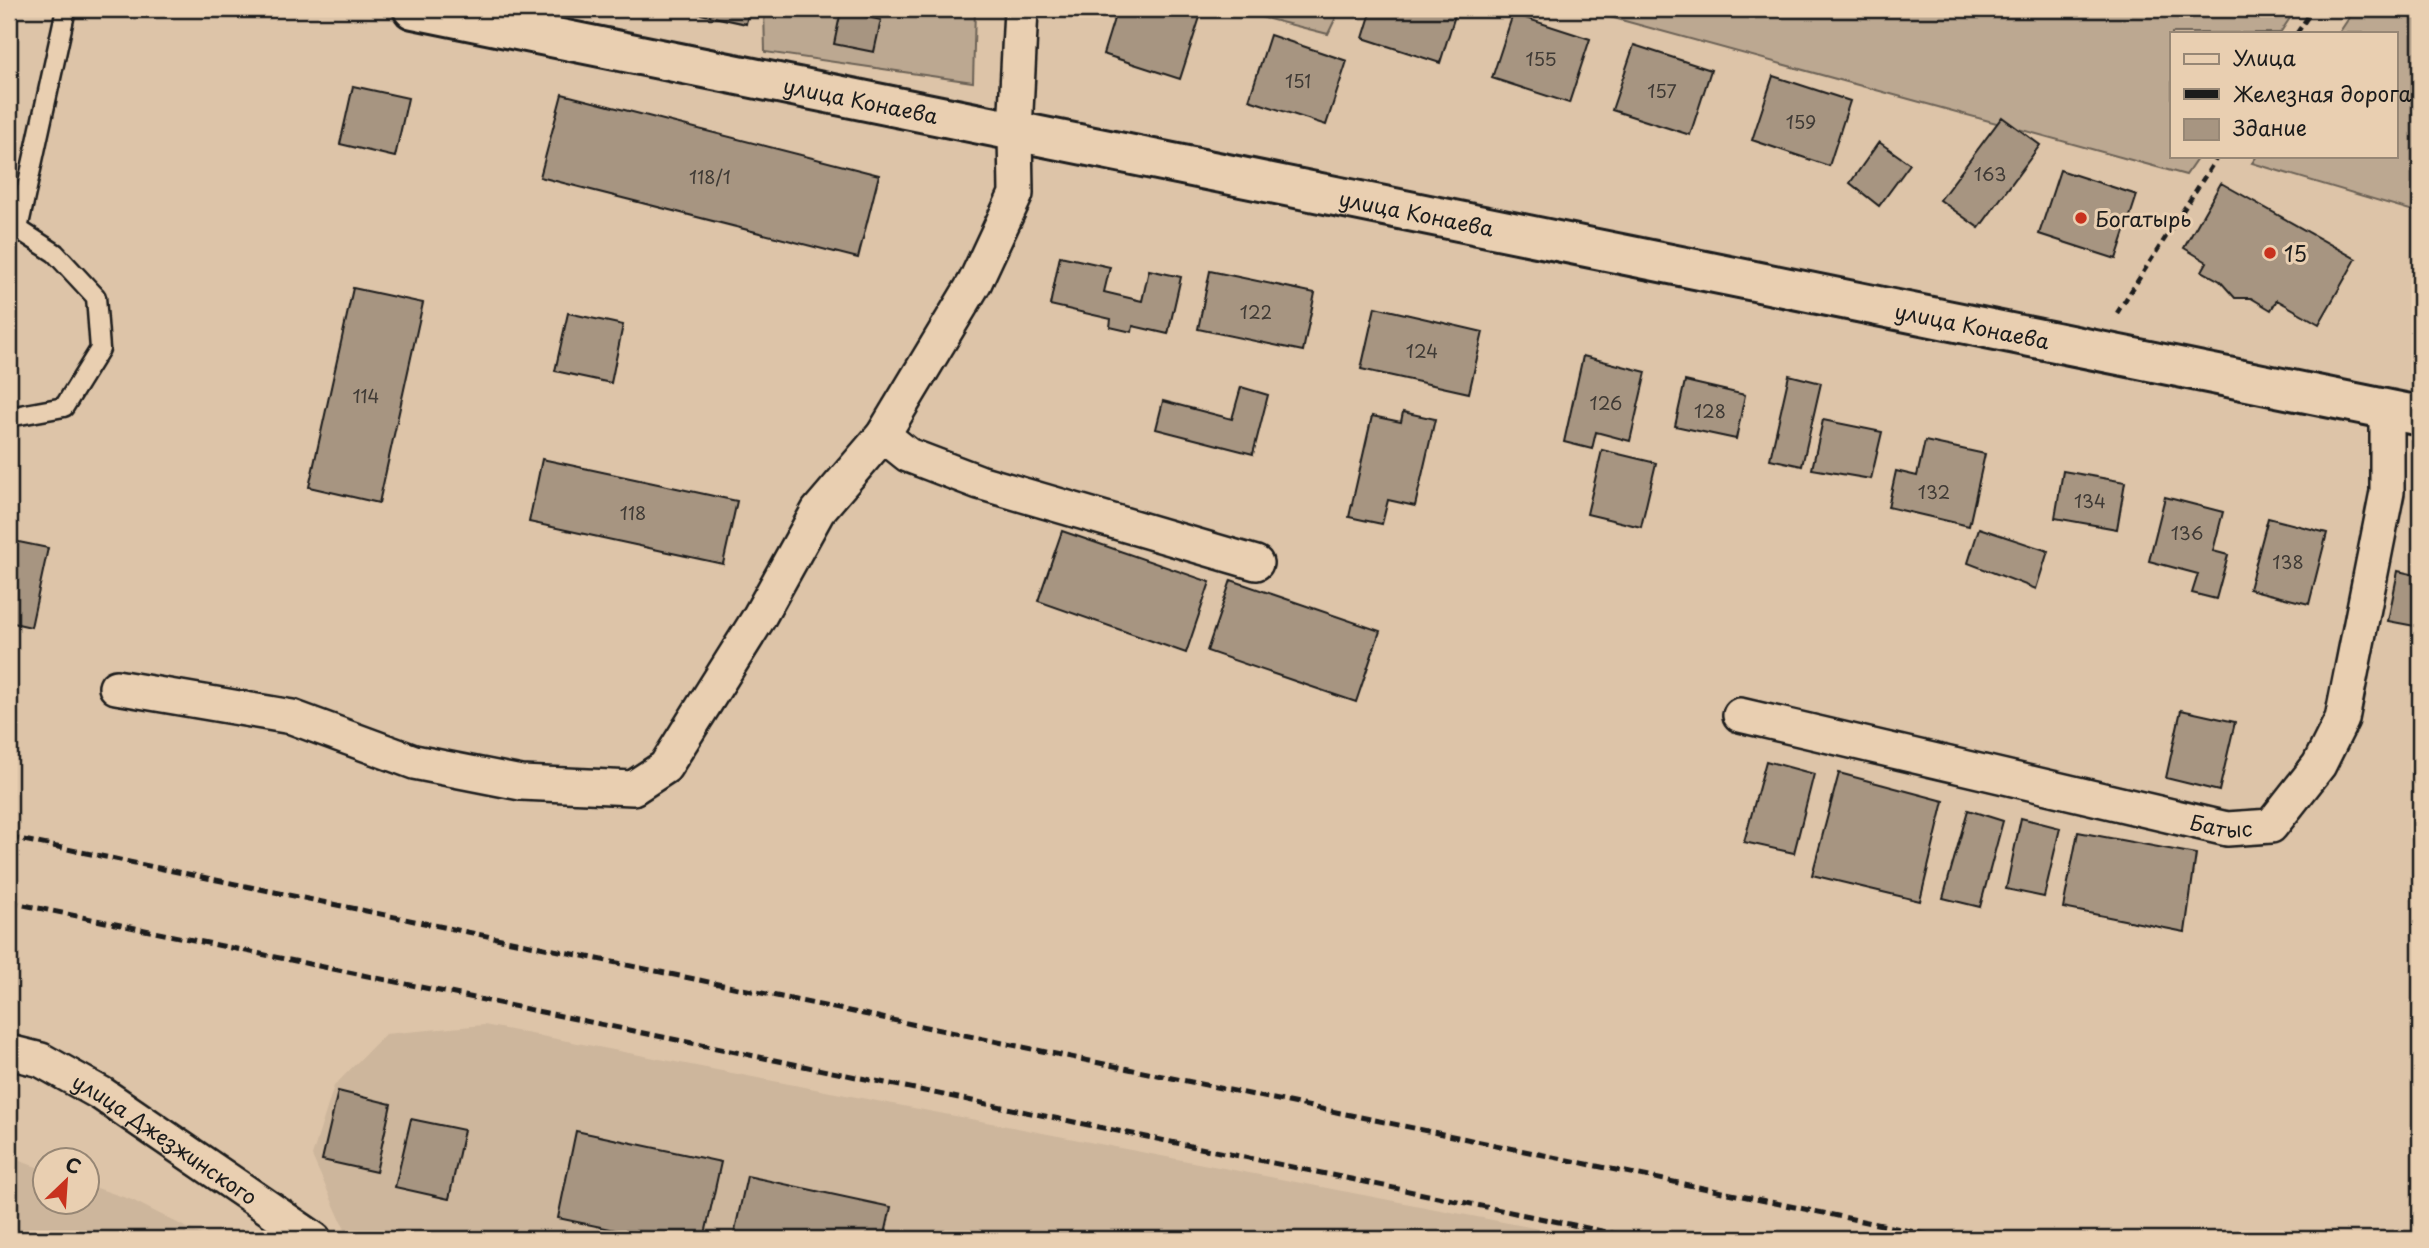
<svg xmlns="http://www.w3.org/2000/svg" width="2429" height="1248" viewBox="0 0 2429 1248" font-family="'Playpen Sans',sans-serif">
<rect width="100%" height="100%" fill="#ddc4a8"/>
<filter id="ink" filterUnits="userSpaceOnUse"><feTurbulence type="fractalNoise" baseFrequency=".0143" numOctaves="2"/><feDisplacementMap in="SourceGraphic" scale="14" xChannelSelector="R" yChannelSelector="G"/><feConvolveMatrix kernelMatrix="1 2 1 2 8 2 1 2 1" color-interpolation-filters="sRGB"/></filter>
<g filter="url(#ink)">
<path fill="#cdb69c" d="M 484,1025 L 1591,1239 L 359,1239 L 345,1230 L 312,1156 L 334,1086 L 385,1034 Z
M 9,1157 L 45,1170 L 46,1202 L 88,1202 L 88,1185 L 132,1200 L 209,1239 L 9,1239 Z"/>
<path fill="#bca891" stroke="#6c6256" stroke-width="2" d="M 764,9 L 975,9 L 973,82 L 765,52 Z
M 1229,9 L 1340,9 L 1328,34 Z
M 1581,9 L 2296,9 L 2280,33 L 2172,33 L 2172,156 L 2199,156 L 2186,175 Z
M 2355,9 L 2420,9 L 2420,213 L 2252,163 L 2257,156 L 2396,156 L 2396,33 L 2339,33 Z"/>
<path fill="#a79581" stroke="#1c1c1c" stroke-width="2" d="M 691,9 L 749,9 L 746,24 L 691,12 Z
M 1117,9 L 1185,9 L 1201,14 L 1180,79 L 1103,54 Z
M 1372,9 L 1457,9 L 1440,63 L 1363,38 Z
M 841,11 L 881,20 L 874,52 L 834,44 Z
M 1513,14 L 1590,39 L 1569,103 L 1492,78 Z
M 1270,35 L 1347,61 L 1326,125 L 1249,100 Z
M 1634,45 L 1711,70 L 1690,135 L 1612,110 Z
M 1773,76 L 1850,101 L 1829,166 L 1752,140 Z
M 353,86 L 408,98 L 395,157 L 340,144 Z
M 562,94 L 879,175 L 858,258 L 540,177 Z
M 2002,117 L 2040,145 L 1979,228 L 1940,200 Z
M 1879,142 L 1910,164 L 1879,206 L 1850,183 Z
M 2060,170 L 2137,195 L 2116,259 L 2039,234 Z
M 2221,183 L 2356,259 L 2319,324 L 2277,300 L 2271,310 L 2251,298 L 2235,298 L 2220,281 L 2202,271 L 2207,262 L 2184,248 Z
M 1060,256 L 1110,267 L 1104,292 L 1142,301 L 1149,270 L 1181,277 L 1168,334 L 1133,326 L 1132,332 L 1110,327 L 1111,319 L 1050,305 Z
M 1210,271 L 1315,293 L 1303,351 L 1198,329 Z
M 353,288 L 423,303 L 379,503 L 309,487 Z
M 1375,307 L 1483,332 L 1469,393 L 1361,369 Z
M 568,313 L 623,325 L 611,383 L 555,371 Z
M 1583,356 L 1646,372 L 1630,441 L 1596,432 L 1592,449 L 1564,442 Z
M 1789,375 L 1821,383 L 1802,466 L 1770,459 Z
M 1685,381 L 1745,395 L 1736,439 L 1675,426 Z
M 1241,387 L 1268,395 L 1253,454 L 1156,429 L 1163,401 L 1232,419 Z
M 1403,412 L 1435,419 L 1415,506 L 1388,500 L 1382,524 L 1349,517 L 1372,416 L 1401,422 Z
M 1823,420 L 1882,432 L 1871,479 L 1812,469 Z
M 1925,441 L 1985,454 L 1969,526 L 1888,507 L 1896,471 L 1917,476 Z
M 1602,450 L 1656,463 L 1641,527 L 1587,514 Z
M 542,459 L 737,501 L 723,564 L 529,522 Z
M 2063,471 L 2125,482 L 2117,529 L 2055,518 Z
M 2165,497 L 2223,512 L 2213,551 L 2228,555 L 2216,599 L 2192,593 L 2198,574 L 2149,561 Z
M 2268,518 L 2327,533 L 2309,604 L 2249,589 Z
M 1979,528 L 2048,551 L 2036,589 L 1968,563 Z
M 1062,531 L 1210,582 L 1186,653 L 1038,601 Z
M 9,540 L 48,548 L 31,627 L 9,622 Z
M 2398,571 L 2420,576 L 2420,627 L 2388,621 Z
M 1231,580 L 1380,631 L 1356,702 L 1207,651 Z
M 2181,710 L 2235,722 L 2219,791 L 2166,778 Z
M 1766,761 L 1814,774 L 1794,853 L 1744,842 Z
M 1839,773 L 1944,801 L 1920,901 L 1812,875 Z
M 1968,810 L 2003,821 L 1980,907 L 1943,898 Z
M 2021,818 L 2060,828 L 2044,897 L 2006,889 Z
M 2078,832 L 2196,854 L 2185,932 L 2063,908 Z
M 338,1091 L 391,1104 L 376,1172 L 322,1160 Z
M 411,1119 L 464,1130 L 449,1199 L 395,1187 Z
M 576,1131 L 721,1162 L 704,1239 L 658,1239 L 558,1218 Z
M 747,1176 L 891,1207 L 884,1239 L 733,1239 Z"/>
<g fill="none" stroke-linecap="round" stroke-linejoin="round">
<defs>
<path id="service" d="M 18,229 L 66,9
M 9,230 L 18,229 L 55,253 L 96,297 L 100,349 L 64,407 L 9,417"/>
<g id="minor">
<path d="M 883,435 L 908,455 L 979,482 L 1256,563"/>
<path d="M 116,687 L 292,717 L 414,762 L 521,783 L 633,788 L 665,767 L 758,619 L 818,511 L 883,435 L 975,282 L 1016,194 L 1015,131 L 1021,9"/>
<path id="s1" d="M 1740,715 L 2227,829 L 2271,826 L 2319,765 L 2342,719 L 2387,492 L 2387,409"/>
<path id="s2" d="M 9,1052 L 41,1060 L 102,1094 L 314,1239"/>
</g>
<g id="secondary">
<path id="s3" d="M 413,9 L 2420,416"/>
</g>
</defs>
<use href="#service" stroke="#1c1c1c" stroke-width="23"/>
<use href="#minor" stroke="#1c1c1c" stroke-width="38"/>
<use href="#secondary" stroke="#1c1c1c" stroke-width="44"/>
<path stroke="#1c1c1c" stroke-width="4.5" stroke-dasharray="7 5" stroke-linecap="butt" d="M 2297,33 L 2313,9
M 2117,313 L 2218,156"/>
<use href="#service" stroke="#e9cfb1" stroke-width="18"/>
<use href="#minor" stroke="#e9cfb1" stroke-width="33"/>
<use href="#secondary" stroke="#e9cfb1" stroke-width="38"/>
<path stroke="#1c1c1c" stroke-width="5" stroke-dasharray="10 5" stroke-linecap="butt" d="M 9,837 L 1949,1239
M 9,902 L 1641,1239"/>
</g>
</g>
<g fill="#c8321e" stroke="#e9cfb1" stroke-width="2.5">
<circle cx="2081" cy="218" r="7"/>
<circle cx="2270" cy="253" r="7"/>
</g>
<g text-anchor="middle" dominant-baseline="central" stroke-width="6" stroke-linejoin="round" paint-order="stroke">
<g font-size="18" fill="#3f3a35">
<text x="1541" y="58">155</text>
<text x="1298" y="80">151</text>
<text x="1662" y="90">157</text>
<text x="1801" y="121">159</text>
<text x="1990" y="173">163</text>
<text x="710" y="176">118/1</text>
<text x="1256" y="311">122</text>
<text x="1422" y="350">124</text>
<text x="366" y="395">114</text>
<text x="1606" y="402">126</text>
<text x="1710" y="410">128</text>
<text x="1934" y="491">132</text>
<text x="2090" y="500">134</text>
<text x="633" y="512">118</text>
<text x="2187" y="532">136</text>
<text x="2288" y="561">138</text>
</g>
<g font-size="21" fill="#1c1c1c" stroke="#e9cfb1">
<text stroke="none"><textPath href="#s3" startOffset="457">улица Конаева</textPath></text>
<text stroke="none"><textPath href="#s3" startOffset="1024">улица Конаева</textPath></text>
<text stroke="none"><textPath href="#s3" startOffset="1591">улица Конаева</textPath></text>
<text stroke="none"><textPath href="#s1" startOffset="494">Батыс</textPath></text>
<text stroke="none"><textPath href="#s2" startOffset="180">улица Джезжинского</textPath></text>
</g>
<g font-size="21" fill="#1c1c1c" stroke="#e9cfb1" text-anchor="start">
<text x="2095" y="218">Богатырь</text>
<text x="2284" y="253">15</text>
</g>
</g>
<rect width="2429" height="1248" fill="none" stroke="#e9cfb1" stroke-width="35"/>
<rect x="18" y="18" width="2394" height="1213" fill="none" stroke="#1c1c1c" stroke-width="2.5" filter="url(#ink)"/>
<rect x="2170" y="32" width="228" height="126" fill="#e9cfb1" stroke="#978775" stroke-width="2"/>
<rect x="2184" y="54" width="35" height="10" fill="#e9cfb1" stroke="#978775" stroke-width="2"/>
<text x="2233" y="66" font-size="21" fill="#1c1c1c">Улица</text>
<rect x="2184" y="89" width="35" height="10" fill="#1c1c1c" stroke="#978775" stroke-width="2"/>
<text x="2233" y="102" font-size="21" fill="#1c1c1c">Железная дорога</text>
<rect x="2184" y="119" width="35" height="21" fill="#a79581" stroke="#978775" stroke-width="2"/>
<text x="2233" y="136" font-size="21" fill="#1c1c1c">Здание</text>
<g transform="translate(66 1181) rotate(25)"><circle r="33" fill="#e9cfb1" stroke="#978775" stroke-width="2"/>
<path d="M0-5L12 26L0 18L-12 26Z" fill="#c8321e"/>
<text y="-10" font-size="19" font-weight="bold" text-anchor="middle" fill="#1c1c1c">С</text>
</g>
</svg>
